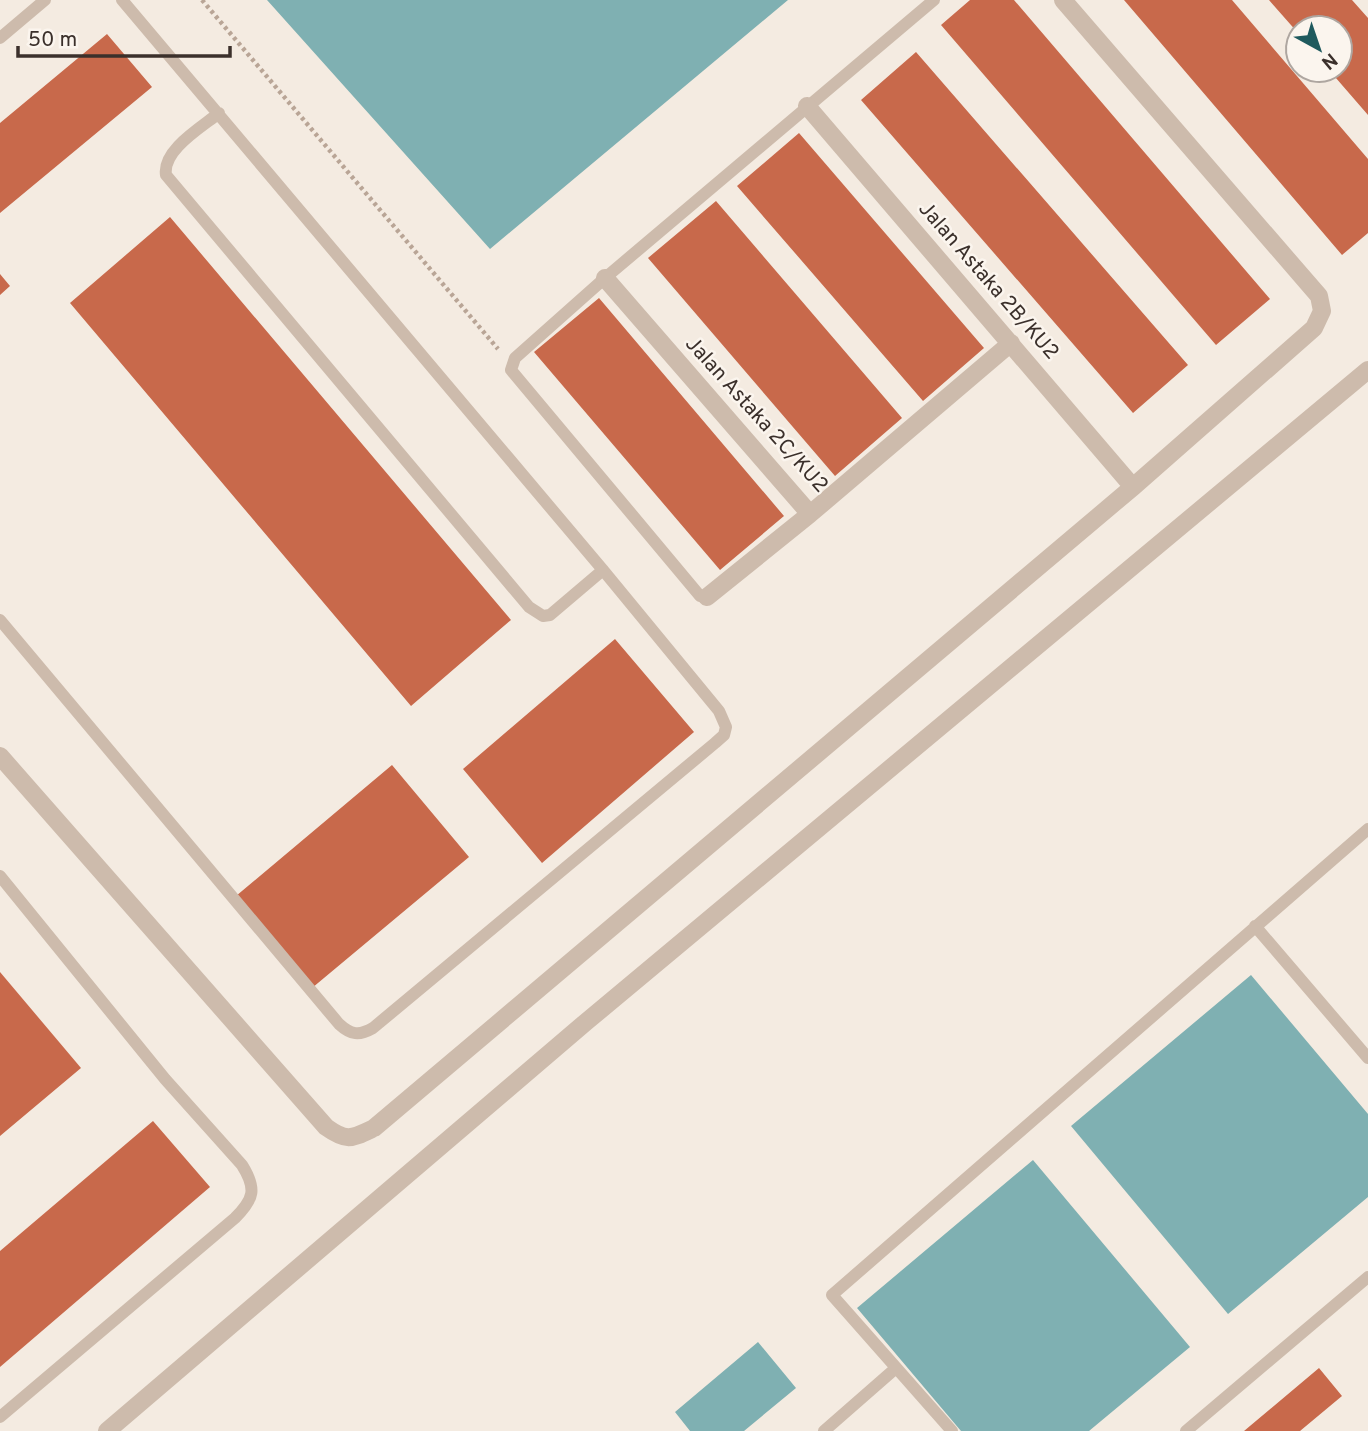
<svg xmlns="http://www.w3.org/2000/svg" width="1368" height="1431" viewBox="0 0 1368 1431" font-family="Overpass,sans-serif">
<rect width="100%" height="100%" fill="#f4ebe1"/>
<path fill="#7fb0b2" d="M 267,0 L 788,0 L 490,249 Z
M 1251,975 L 1368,1114 L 1368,1197 L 1228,1314 L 1071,1126 Z
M 1033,1160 L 1190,1347 L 1089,1431 L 961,1431 L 857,1308 Z
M 758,1342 L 796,1388 L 744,1431 L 690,1431 L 675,1412 Z"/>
<path fill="#c8694b" d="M 970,0 L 1014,0 L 1270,299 L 1216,345 L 941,25 Z
M 1124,0 L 1232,0 L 1368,159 L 1368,233 L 1342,255 Z
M 1269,0 L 1352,0 L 1368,18 L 1368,115 L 1329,70 L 1340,70 L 1340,28 L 1298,28 L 1298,33 Z
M 107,34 L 152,87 L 0,213 L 0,123 Z
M 916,52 L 1188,365 L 1133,413 L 861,100 Z
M 799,133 L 984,348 L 923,401 L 737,186 Z
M 716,201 L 902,418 L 835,476 L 648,258 Z
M 170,217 L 511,620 L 411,706 L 70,303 Z
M 0,274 L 10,286 L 0,295 Z
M 599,298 L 784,516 L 720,570 L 534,352 Z
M 615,639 L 694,732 L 542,863 L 463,769 Z
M 392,765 L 469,857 L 312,988 L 236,896 Z
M 0,972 L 81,1068 L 0,1136 Z
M 153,1121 L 210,1187 L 0,1367 L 0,1251 Z
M 1319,1368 L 1342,1396 L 1300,1431 L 1244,1431 Z"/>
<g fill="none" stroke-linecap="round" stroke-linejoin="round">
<path stroke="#b9a596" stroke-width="4.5" stroke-dasharray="3.5 3.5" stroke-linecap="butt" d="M 202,0 L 498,349"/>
<path stroke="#cdbbac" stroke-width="12" d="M 0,38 L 45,0
M 219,113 C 202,127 162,150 166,175 L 529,607 L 543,616 L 550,615 L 603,570
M 707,597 L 700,596 L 511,370 L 515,358 L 605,278 L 934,0
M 0,620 L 339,1024 C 351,1035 359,1036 373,1028 L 715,743 L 724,735 L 726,727 L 719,711 L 603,570 L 122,0
M 0,876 L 165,1079 L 242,1165 C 257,1189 254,1199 235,1218 L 0,1417
M 1255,926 L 1368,1058
M 824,1431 L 896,1368
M 952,1431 L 832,1295 L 1368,829
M 1186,1431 L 1368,1277"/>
<path stroke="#cdbbac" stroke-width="18" d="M 807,106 L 1133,487
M 605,278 L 810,514 L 1011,343
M 707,597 L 810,514
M 0,756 L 326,1127 C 347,1142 351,1139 374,1128 L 1133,487 L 1314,328 L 1322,311 L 1319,296 L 1063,0
M 107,1431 L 586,1022 L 1368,370"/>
</g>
<g text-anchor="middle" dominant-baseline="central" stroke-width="5" stroke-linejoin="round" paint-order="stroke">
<g font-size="21" fill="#3b302b" stroke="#fbf5ee">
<text transform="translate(988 281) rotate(49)">Jalan Astaka 2B/KU2</text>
<text transform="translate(756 415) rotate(48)">Jalan Astaka 2C/KU2</text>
</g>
</g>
<g transform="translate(1319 49) rotate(140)"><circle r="33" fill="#fbf5ee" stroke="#aea6a0" stroke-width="2"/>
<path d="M0-5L12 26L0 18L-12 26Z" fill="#1f5a5e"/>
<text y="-10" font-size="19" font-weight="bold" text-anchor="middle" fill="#3b302b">N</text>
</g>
<path d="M18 46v10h212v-10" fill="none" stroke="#3b302b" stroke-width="3.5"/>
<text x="28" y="46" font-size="21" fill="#3b302b" stroke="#fbf5ee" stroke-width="5" paint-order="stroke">50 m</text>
</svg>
